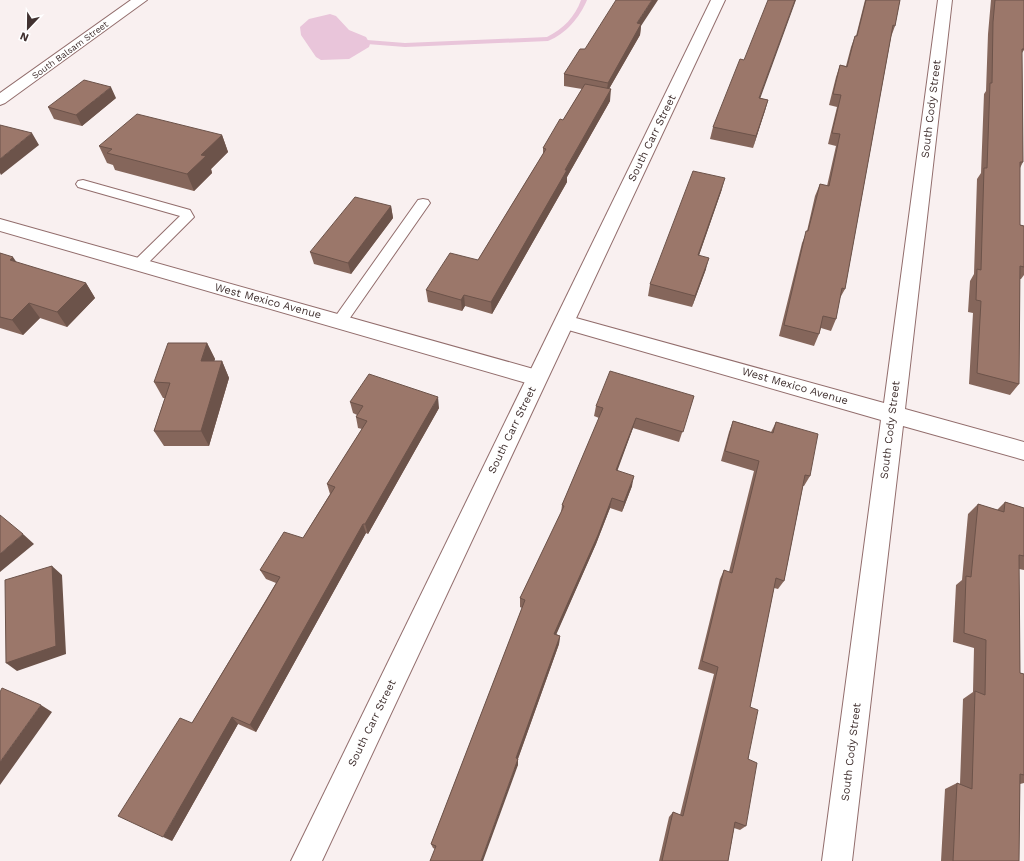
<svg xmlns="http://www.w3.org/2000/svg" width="1024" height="861" viewBox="0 0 1024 861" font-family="'Work Sans',sans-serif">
<rect width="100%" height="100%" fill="#f9f0f0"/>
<path fill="#e9c5da" d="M 330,14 L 336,16 L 349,30 L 366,37 L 370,44 L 369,47 L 349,59 L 321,60 L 316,57 L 301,35 L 300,27 L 309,19 Z"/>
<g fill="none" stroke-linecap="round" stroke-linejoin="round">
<path fill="#e9c5da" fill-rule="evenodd" d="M 581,0 L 587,0 C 580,17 566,34 548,41 L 405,47 L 367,44 L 364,42 L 367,40 L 405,43 L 547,37 C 563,29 575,17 581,0 Z"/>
<defs>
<path id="service" d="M 83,180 L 190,210 L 194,217 L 143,268 L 138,270 L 133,268 L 131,265 L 133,262 L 180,216 L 78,187 L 76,184 L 78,181 Z
M 423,199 L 428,200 L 430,203 L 345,325 L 340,327 L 335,325 L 332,321 L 335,317 L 418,200 Z"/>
<path id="minor" d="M 131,0 L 147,0 L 5,103 L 0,105 L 0,93 Z
M 938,0 L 952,0 L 905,409 L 1024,442 L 1024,460 L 903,426 L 852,861 L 822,861 L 881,420 L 565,329 L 558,327 L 555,322 L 558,317 L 565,315 L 884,403 Z
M 0,219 L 537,370 L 544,372 L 547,378 L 544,384 L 537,386 L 0,231 Z"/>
<path id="tertiary" d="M 711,0 L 725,0 L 322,861 L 291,861 Z"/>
</defs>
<use href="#service" stroke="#926d6c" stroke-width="2"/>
<use href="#minor" stroke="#926d6c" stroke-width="2"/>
<use href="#tertiary" stroke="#926d6c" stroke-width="2"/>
<use href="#service" fill="#fff" fill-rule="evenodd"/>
<use href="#minor" fill="#fff" fill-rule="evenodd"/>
<use href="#tertiary" fill="#fff" fill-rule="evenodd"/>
</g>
<path fill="#85665b" d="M 865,0 L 900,0 L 895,26 L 891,37 L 845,289 L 840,298 L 836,319 L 831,331 L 821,328 L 819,334 L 814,346 L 779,336 L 802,243 L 807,231 L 815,196 L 820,184 L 827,186 L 836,146 L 828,144 L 837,107 L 829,105 L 836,77 L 840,65 L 846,66 L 851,47 L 855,36 L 856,36 Z
M 991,0 L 1024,0 L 1024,50 L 1022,53 L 1023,162 L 1020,168 L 1020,225 L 1024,226 L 1024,275 L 1021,279 L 1020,279 L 1019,384 L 1010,395 L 969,384 L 973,313 L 968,312 L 970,281 L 974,274 L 977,179 L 981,173 L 984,94 L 986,91 L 988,34 Z
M 641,26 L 640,35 L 609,89 L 610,101 L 567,177 L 567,182 L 492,314 L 465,306 L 462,311 L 428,302 L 426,290 L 478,260 L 543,154 L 543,148 L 563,120 L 582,89 L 564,86 L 564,74 L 585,49 Z
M 744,60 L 760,98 L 768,100 L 753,148 L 710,139 L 713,127 Z
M 116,98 L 82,126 L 54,119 L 48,107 Z
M 222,135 L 228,152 L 211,169 L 212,173 L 194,191 L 115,170 L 113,165 L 107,163 L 99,146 Z
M 722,189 L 699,255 L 706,269 L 692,307 L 648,296 L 650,284 Z
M 391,206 L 393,218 L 351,274 L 314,264 L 310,252 Z
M 0,253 L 17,263 L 86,283 L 95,298 L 67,327 L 40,318 L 23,335 L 0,328 Z
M 207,343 L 215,359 L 214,361 L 222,361 L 229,378 L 209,446 L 164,446 L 154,431 L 165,398 L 163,398 L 154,382 Z
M 694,396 L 679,442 L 633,428 L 617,470 L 632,486 L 622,512 L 610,508 L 596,544 L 556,634 L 560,636 L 559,644 L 518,759 L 518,765 L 435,849 L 433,848 L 431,844 L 522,608 L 520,607 L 520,598 L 561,513 L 562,505 L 599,418 L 594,416 L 596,406 Z
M 350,402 L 439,408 L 368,534 L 366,533 L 256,732 L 238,724 L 172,841 L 192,723 L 276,583 L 266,579 L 260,570 L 303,538 L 330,494 L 327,484 L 362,429 L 358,428 L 356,417 L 357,415 L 353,413 Z
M 733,421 L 771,432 L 776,422 L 810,476 L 804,486 L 803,486 L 784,581 L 778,589 L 774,588 L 750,707 L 746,826 L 740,830 L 734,828 L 728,861 L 659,861 L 669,817 L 673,812 L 680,815 L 714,674 L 698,669 L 720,579 L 724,570 L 729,572 L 754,471 L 721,461 L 729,432 Z
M 1005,502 L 1024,508 L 1024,570 L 1019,569 L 1020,673 L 1024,674 L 1024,783 L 1020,784 L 1019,861 L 941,861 L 945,789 L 957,783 L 960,784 L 963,699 L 973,692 L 974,648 L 953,642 L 956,585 L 962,580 L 968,514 L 978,504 L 997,510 Z"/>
<path fill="#6c534a" d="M 652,0 L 658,0 L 641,26 L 640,35 L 606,94 L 608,83 L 637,23 Z
M 795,0 L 796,0 L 756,110 L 759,98 Z
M 111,87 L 116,98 L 82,126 L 76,115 Z
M 611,89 L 610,101 L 567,177 L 567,182 L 492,314 L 491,302 Z
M 768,100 L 765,111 L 753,148 L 756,136 Z
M 32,133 L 39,145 L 1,175 L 0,173 L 0,159 Z
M 222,135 L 228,152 L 211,169 L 212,173 L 194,191 L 187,174 L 201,155 Z
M 725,178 L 722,189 L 695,267 L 698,255 Z
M 391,206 L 393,218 L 351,274 L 348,263 Z
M 13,257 L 24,273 L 10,260 Z
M 709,258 L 706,269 L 692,307 L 695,296 Z
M 86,283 L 95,298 L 67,327 L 57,312 Z
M 464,295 L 465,306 L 462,311 L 461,300 Z
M 29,303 L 40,318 L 23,335 L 12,320 Z
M 207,343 L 215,359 L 209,378 L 201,361 Z
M 222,361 L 229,378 L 209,446 L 201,431 Z
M 438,397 L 439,408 L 368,534 L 365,524 Z
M 636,418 L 633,428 L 614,480 L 616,470 Z
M 634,476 L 632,486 L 622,512 L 624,502 Z
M 612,498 L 610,508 L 596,544 L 553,642 L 554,634 Z
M 363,524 L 366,533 L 256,732 L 250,725 Z
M 23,534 L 34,544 L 0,572 L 0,554 Z
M 52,566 L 62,575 L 66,654 L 17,671 L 6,663 Z
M 560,636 L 559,644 L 516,764 L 516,758 Z
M 41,705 L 52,712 L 0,785 L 0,762 Z
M 232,717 L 238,724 L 172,841 L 163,837 Z
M 518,759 L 518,765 L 483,861 L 481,861 Z"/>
<path fill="#9b776a" stroke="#6c534a" d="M 616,0 L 652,0 L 637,23 L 641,24 L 608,83 L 564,74 L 580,49 L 585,49 Z
M 768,0 L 795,0 L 759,98 L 768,100 L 756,136 L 713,127 L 740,59 L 744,60 Z
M 866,0 L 900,0 L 895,26 L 893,25 L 845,289 L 842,288 L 836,319 L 823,316 L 819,334 L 784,325 L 806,231 L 808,231 L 820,184 L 829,186 L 840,134 L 832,133 L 841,95 L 833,94 L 840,65 L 847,67 L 855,36 L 857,36 Z
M 995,0 L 1024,0 L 1024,49 L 1022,49 L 1023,162 L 1020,162 L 1020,225 L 1024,226 L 1024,267 L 1020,266 L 1019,384 L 977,373 L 981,301 L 976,300 L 977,269 L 981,270 L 984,168 L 987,168 L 990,83 L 992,83 L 993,22 Z
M 84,80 L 111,87 L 76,115 L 48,107 Z
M 585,84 L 611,89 L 565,170 L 567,170 L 491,302 L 464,295 L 461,300 L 426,290 L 450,253 L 478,260 L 546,149 L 543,148 L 560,119 L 563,120 Z
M 137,114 L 222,135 L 201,155 L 206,156 L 187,174 L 107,153 L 112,149 L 99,146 Z
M 0,125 L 32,133 L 0,159 Z
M 693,171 L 725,178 L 698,255 L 709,258 L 695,296 L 650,284 Z
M 355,197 L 391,206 L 348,263 L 310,252 Z
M 0,253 L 13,257 L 10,260 L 86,283 L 57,312 L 29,303 L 12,320 L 0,317 Z
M 168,343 L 207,343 L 201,361 L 222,361 L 201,431 L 154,431 L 170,383 L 154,382 Z
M 610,371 L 694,396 L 683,432 L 636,418 L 616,470 L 634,476 L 624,502 L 612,498 L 598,535 L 554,634 L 560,636 L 516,758 L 518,759 L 481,861 L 430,861 L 436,846 L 431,844 L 525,600 L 520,598 L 564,506 L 562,505 L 603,408 L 596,406 Z
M 369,374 L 438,397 L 365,524 L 363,524 L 250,725 L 232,717 L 163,837 L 118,816 L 180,718 L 192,723 L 266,601 L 280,577 L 260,570 L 284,532 L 303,538 L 335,487 L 327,484 L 367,421 L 356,417 L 363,406 L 350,402 Z
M 733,421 L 773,433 L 776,422 L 818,434 L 810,476 L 805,475 L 784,581 L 776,578 L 750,707 L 758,710 L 748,759 L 757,763 L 746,826 L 735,822 L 728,861 L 662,861 L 673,812 L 683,816 L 718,667 L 702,661 L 724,570 L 732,573 L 759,461 L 725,451 Z
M 1005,502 L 1024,508 L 1024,556 L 1019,555 L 1020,673 L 1024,674 L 1024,775 L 1020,774 L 1019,861 L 953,861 L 957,783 L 972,789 L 975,691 L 985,695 L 986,640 L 964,633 L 966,576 L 971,577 L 978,504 L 1004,512 Z
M 0,515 L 23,534 L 0,554 Z
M 52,566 L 56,646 L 6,663 L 5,580 Z
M 2,688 L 41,705 L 0,762 L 0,692 Z"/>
<g text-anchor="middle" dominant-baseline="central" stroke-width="3" stroke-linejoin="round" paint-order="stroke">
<g font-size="9" fill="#413130" stroke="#fff">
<text transform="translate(70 50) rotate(-36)">South Balsam Street</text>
</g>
<g font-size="11" fill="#413130" stroke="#fff">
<text transform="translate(931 109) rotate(-83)">South Cody Street</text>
<text transform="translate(652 138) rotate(-64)">South Carr Street</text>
<text transform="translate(268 301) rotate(15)">West Mexico Avenue</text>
<text transform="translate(795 386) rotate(16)">West Mexico Avenue</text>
<text transform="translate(512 430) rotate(-64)">South Carr Street</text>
<text transform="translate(890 430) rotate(-83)">South Cody Street</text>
<text transform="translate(372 723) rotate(-64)">South Carr Street</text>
<text transform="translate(851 752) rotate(-83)">South Cody Street</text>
</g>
</g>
<g transform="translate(28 28) rotate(202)" stroke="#ffffff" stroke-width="3" paint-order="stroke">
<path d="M0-3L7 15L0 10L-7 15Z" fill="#413130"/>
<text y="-6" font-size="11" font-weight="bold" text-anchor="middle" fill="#413130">N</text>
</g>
</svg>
